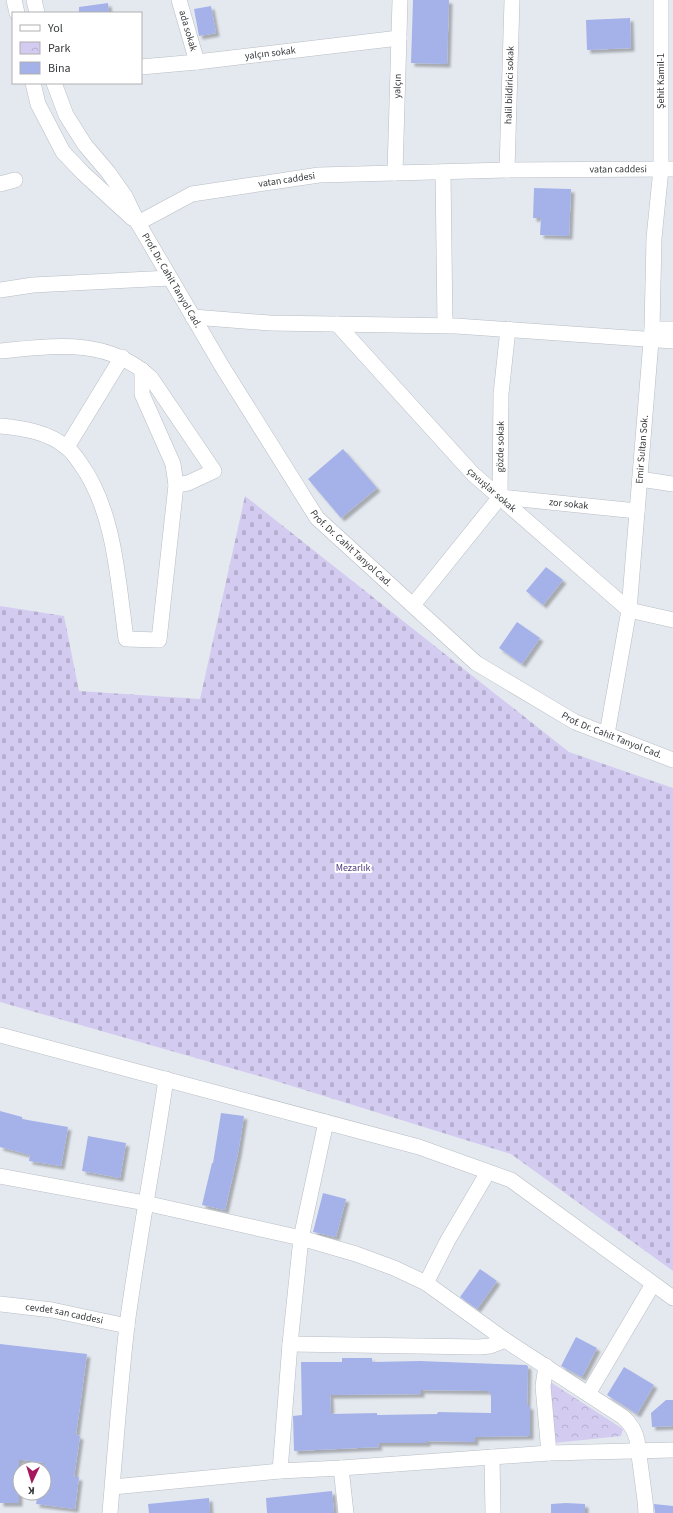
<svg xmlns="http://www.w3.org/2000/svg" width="673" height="1513" viewBox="0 0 673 1513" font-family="'Source Sans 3',sans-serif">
<defs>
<pattern id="cemetery-stones" width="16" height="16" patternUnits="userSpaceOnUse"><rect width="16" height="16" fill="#d3cbf0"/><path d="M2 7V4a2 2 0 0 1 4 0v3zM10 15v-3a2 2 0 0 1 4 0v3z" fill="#b6afcf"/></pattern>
<pattern id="park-crowns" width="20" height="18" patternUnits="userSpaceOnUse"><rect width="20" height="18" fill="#d3cbf0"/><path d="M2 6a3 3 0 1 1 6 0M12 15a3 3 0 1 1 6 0" fill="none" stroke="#b6afcf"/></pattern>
<filter id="shadow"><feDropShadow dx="3.5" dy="3.5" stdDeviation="1" flood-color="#0004"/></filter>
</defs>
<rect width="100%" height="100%" fill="#e4e9f0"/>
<path fill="url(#cemetery-stones)" d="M 245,496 L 569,752 L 673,788 L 673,1271 L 511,1154 L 266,1078 L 0,1002 L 0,606 L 64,616 L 79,691 L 200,699 Z"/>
<path fill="url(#park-crowns)" d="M 552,1383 L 623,1429 L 621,1436 L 554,1443 L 546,1388 Z"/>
<path fill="#a5b2e9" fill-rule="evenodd" filter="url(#shadow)" d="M 413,0 L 449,0 L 447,64 L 411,63 Z
M 108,3 L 109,13 L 79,13 L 79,7 Z
M 211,6 L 216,33 L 199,36 L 194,9 Z
M 630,18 L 631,48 L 587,50 L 586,20 Z
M 534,188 L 571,189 L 569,236 L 540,235 L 541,218 L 533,218 Z
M 343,449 L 377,488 L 341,518 L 308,479 Z
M 546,567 L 563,580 L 543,605 L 526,591 Z
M 517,622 L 540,638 L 522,664 L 499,648 Z
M 0,1111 L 22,1117 L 22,1119 L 68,1127 L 61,1166 L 29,1161 L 30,1155 L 0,1147 Z
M 221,1113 L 244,1116 L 238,1153 L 225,1210 L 202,1205 L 212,1163 L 213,1163 Z
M 88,1136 L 126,1143 L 120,1178 L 82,1171 Z
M 323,1193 L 346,1199 L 336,1237 L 313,1232 Z
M 480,1269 L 497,1281 L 477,1309 L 460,1297 Z
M 576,1337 L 597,1348 L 582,1377 L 561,1366 Z
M 0,1344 L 87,1354 L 76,1435 L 80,1436 L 74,1477 L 79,1477 L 75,1509 L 36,1504 L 38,1493 L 44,1493 L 44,1463 L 23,1460 L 19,1460 L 19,1503 L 0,1503 Z
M 342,1358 L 372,1358 L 372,1362 L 420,1361 L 526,1365 L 528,1366 L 527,1406 L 530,1406 L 530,1436 L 475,1437 L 475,1442 L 427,1441 L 427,1443 L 378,1443 L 379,1447 L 294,1451 L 293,1416 L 302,1415 L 301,1362 L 342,1362 ZM 421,1390 L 488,1391 L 488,1393 L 491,1393 L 491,1413 L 438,1412 L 437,1414 L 377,1415 L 377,1413 L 331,1414 L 330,1395 L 421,1394 Z
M 624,1367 L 654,1385 L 637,1414 L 607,1395 Z
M 666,1400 L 673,1400 L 673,1426 L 652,1427 L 651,1413 Z
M 332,1491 L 334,1513 L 267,1513 L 266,1498 Z
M 209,1498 L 210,1513 L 149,1513 L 148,1504 Z
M 566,1503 L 585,1504 L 585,1513 L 551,1513 L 551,1504 Z
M 654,1504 L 673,1506 L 673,1513 L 655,1513 Z"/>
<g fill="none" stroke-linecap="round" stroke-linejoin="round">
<defs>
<g id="minor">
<path d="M 14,0 L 17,13"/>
<path d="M 34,0 L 37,13"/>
<path id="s1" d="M 179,0 L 197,62"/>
<path id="s2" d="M 141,67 L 197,62 L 399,38"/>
<path d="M 33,83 L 38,104 L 63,152 L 83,173 L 132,218"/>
<path id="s3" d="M 54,83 L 66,115 L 85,145 L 108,172 L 125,196 L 138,223 L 223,368 L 317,518 L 476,663 L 575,722 L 673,760"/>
<path id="s4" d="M 507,170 L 512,0"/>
<path d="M 443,172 L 445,325"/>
<path id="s5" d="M 395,173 L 400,0"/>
<path d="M 0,184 L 15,180"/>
<path id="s6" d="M 138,223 L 192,194 L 319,175 L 507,170 L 673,169"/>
<path d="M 0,290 L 33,285 L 170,278"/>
<path d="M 193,317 L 270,323 L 456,326 L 673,341"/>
<path id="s7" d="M 337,324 L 473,474 L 629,610 L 673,620"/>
<path d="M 652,329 L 673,329"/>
<path d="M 0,351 C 55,346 107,337 151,378 L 214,471 L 188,483 L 176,485"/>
<path d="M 0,426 C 23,428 48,432 66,447 C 72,451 76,457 80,463 C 115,511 118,581 126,639 L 159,640 L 176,485 L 173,464 L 142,394 L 142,370"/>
<path d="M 67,447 L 122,357"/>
<path d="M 640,479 L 673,484"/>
<path id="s8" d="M 500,497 L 637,511"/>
<path id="s9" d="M 413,605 L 500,497 L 501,394 L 508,329"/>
<path id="s10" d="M 607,734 L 629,610 L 652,329 L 654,238 L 661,169 L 661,0"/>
<path d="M 0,1035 L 419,1147 L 511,1180 L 673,1298"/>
<path d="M 0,1176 L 145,1203 L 301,1238 L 356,1254 L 394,1268 L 426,1283 L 505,1340 L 623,1417 C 631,1424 635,1430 637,1440 L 645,1500 L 646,1513"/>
<path d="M 426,1283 L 448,1240 L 488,1172"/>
<path id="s11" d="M 0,1304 L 52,1310 L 127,1326"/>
<path d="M 290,1344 L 479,1347 L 490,1346 L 505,1340"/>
<path d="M 546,1366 L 543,1386 L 549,1453"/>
<path d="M 588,1394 L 653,1284"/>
<path d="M 492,1457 L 493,1513"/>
<path d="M 341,1468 L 346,1513"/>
<path d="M 280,1471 L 290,1344 L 301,1238 L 326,1122"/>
<path d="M 113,1487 L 280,1471 L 341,1468 L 549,1453 L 673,1450"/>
<path d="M 110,1513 C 115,1451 120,1387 127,1325 C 138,1243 154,1161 166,1079"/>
</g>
</defs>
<use href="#minor" stroke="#b8bdc4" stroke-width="16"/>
<use href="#minor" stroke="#fff" stroke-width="15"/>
</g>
<g text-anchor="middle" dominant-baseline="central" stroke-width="4" stroke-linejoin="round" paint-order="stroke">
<g font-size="10" fill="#37393b" stroke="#fff">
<text stroke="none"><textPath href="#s1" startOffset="32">ada sokak</textPath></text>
<text stroke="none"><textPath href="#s2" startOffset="130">yalçın sokak</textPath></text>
<text transform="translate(661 81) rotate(-90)">Şehit Kamil-1</text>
<text stroke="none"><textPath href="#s4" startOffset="85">halil bildirici sokak</textPath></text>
<text stroke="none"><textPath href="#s5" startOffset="87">yalçın</textPath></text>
<text stroke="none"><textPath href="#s6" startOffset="489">vatan caddesi</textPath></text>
<text stroke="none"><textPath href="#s6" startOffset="157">vatan caddesi</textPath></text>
<text stroke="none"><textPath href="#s3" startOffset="231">Prof. Dr. Cahit Tanyol Cad.</textPath></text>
<text stroke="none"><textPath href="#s9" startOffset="189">gözde sokak</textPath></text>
<text stroke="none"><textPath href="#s10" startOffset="287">Emir Sultan Sok.</textPath></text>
<text stroke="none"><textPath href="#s7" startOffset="227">çavuşlar sokak</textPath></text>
<text stroke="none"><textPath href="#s8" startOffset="69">zor sokak</textPath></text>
<text stroke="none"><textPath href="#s3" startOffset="555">Prof. Dr. Cahit Tanyol Cad.</textPath></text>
<text stroke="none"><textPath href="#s3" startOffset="879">Prof. Dr. Cahit Tanyol Cad.</textPath></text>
<text stroke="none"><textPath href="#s11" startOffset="65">cevdet san caddesi</textPath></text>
</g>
<g font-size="10" fill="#4f3a7e" stroke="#fff">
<text x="353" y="868">Mezarlık</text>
</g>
</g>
<rect x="12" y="12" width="130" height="72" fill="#ffffff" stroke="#afb0b1"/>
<rect x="20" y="25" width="20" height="6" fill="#ffffff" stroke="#afb0b1"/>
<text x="48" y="32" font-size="12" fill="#37393b">Yol</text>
<rect x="20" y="42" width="20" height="12" fill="url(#park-crowns)" stroke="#afb0b1"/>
<text x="48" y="52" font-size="12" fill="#37393b">Park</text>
<rect x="20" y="62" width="20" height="12" fill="#a5b2e9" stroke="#afb0b1"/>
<text x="48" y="72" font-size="12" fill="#37393b">Bina</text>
<g transform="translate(32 1481) rotate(184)"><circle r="19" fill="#ffffff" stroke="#afb0b1"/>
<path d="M0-3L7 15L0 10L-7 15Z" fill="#a5185d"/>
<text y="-6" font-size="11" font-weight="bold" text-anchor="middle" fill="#37393b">K</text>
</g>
</svg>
